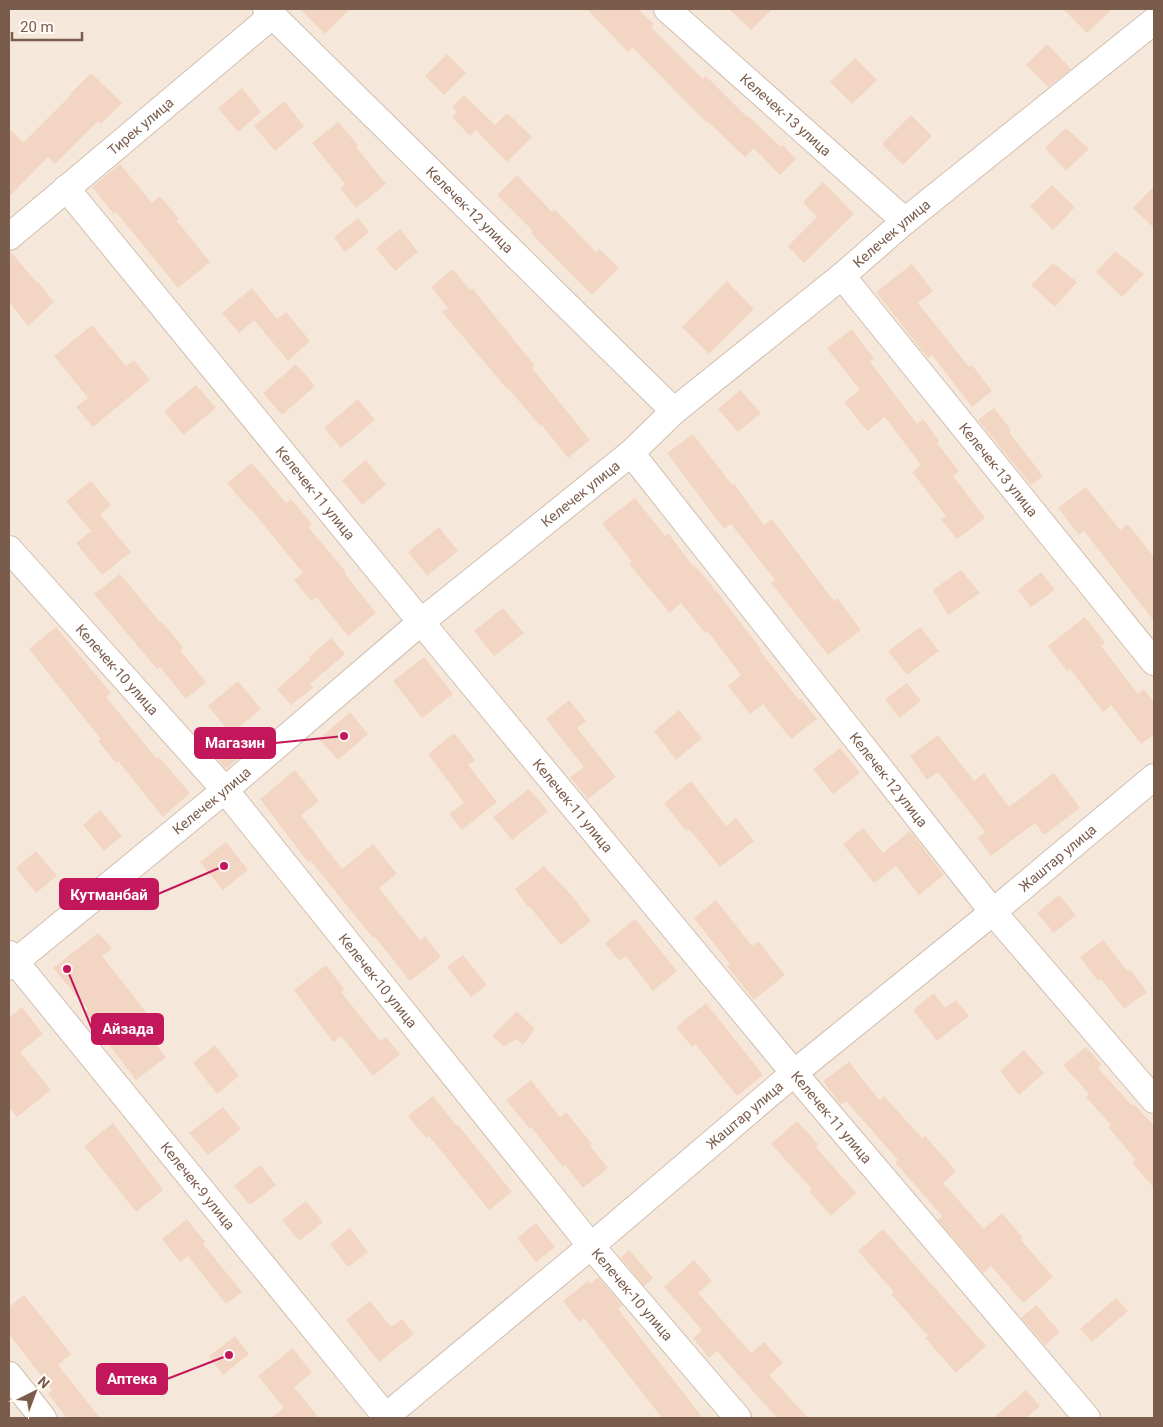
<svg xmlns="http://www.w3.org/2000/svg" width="1163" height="1427" viewBox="0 0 1163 1427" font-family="Roboto,sans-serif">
<rect width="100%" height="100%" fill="#fdf6ec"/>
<path fill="#f5e8da" d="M 9,9 L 1154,9 L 1154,1418 L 9,1418 Z"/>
<path fill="#f3d5c3" d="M 300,9 L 350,9 L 325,34 Z
M 587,9 L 638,9 L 654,24 L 651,27 L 703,79 L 706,76 L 747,117 L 748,116 L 781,147 L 783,145 L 796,159 L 780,175 L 754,148 L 745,157 L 708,122 L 707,123 L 633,48 L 628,52 Z
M 729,9 L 773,9 L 751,30 Z
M 1063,9 L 1112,9 L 1087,33 Z
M 1047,44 L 1071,69 L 1048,87 L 1026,65 Z
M 447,54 L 466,73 L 444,95 L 425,76 Z
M 855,58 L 877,80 L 852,104 L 830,82 Z
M 91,73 L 122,103 L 101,124 L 98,121 L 55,164 L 48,157 L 9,197 L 9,128 L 23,143 L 72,94 L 71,93 Z
M 242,88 L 261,112 L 238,132 L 218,108 Z
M 464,95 L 495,125 L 507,113 L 532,137 L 507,162 L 476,130 L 470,136 L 452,117 L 457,112 L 452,107 Z
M 284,101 L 304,126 L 275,151 L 254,126 Z
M 911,115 L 932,136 L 903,165 L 882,144 Z
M 338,122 L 358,145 L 356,147 L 386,184 L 356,208 L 340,188 L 345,184 L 312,143 Z
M 1066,128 L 1089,149 L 1066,171 L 1045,148 Z
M 120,164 L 152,203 L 160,196 L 179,219 L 177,221 L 210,262 L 178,288 L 116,212 L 114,214 L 92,187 Z
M 517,175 L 552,212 L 554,209 L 596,252 L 599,249 L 619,268 L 592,295 L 531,233 L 533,231 L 497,195 Z
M 823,182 L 854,214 L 804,263 L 788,246 L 817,217 L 803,202 Z
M 1052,185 L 1075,207 L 1053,230 L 1030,206 Z
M 1154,186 L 1154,228 L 1133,208 Z
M 358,218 L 369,232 L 345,252 L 334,237 Z
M 400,229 L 418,252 L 395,271 L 376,248 Z
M 1115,251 L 1144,274 L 1122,297 L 1096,272 Z
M 9,252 L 11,252 L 37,283 L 38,282 L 54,302 L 28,326 L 9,302 Z
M 1053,263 L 1077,282 L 1055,307 L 1031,285 Z
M 912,264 L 933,291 L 918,303 L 969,367 L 972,365 L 992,391 L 972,407 L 932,355 L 928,358 L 876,292 Z
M 453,269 L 470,290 L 472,288 L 535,366 L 532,368 L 590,440 L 568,458 L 541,424 L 540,426 L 508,388 L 507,389 L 442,312 L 448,308 L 431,287 Z
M 727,281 L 754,309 L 709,354 L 682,327 Z
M 252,288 L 277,319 L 286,312 L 310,341 L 288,361 L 254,320 L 239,333 L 222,313 Z
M 92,325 L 126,366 L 134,360 L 150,380 L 93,427 L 76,407 L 88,398 L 54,356 Z
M 852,329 L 874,359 L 870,362 L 917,424 L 923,419 L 939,441 L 937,443 L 959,471 L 953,476 L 985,518 L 957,539 L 941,519 L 946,516 L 912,472 L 921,465 L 885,417 L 867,431 L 844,402 L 860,390 L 827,348 Z
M 296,364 L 315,386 L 282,415 L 263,393 Z
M 196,385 L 216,408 L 183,435 L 164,411 Z
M 740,390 L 761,413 L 738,432 L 718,409 Z
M 358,399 L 375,420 L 341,448 L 324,428 Z
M 994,408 L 1011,430 L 1009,432 L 1043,476 L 1031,485 L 978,420 Z
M 693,434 L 732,485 L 734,484 L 764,525 L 772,519 L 834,601 L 837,598 L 861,630 L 828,655 L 771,583 L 775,580 L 731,524 L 724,529 L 667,453 Z
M 366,460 L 386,485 L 362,505 L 342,480 Z
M 252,463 L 286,503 L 291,499 L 312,524 L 308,527 L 346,572 L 345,574 L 376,613 L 348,636 L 316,597 L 311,601 L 294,580 L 303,573 L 250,508 L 249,509 L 227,483 Z
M 91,481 L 111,505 L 100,515 L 131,552 L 102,575 L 76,543 L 91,531 L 66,501 Z
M 1086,487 L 1120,530 L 1128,524 L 1154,557 L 1154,621 L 1084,531 L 1079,535 L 1058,508 Z
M 635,498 L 665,536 L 668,533 L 693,566 L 694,565 L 709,582 L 761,649 L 760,651 L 799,700 L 801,699 L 817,719 L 791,739 L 763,704 L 750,714 L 728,686 L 741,675 L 707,631 L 705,633 L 681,603 L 670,613 L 629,564 L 632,562 L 602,523 Z
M 439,527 L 458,551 L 427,576 L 408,552 Z
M 961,570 L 980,593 L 948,615 L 933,590 Z
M 1041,572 L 1055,590 L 1031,607 L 1018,590 Z
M 120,574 L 160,622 L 161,621 L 183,647 L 180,650 L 206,682 L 186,699 L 160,667 L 157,669 L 94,594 Z
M 503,608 L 524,633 L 494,656 L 474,631 Z
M 1085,617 L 1105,643 L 1101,646 L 1138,694 L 1144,689 L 1154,703 L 1154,735 L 1141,744 L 1111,705 L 1103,712 L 1070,669 L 1067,671 L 1048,646 Z
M 56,627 L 111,693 L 106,697 L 157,759 L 159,757 L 190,793 L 163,817 L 118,761 L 116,763 L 98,741 L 101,739 L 29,649 Z
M 920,627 L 939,651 L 907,675 L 888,651 Z
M 331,638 L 345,654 L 310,684 L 313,688 L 291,705 L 277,689 L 311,659 L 309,657 Z
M 424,657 L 453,694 L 422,718 L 393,681 Z
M 238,681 L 261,709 L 231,734 L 208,706 Z
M 907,683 L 921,701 L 899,718 L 885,699 Z
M 569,700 L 586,721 L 577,728 L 616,777 L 588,799 L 570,777 L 584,767 L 546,719 Z
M 679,710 L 702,738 L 676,760 L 654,731 Z
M 350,712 L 368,734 L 338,760 L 319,739 Z
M 454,733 L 475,760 L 468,765 L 497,802 L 462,830 L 449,814 L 464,803 L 428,754 Z
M 938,735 L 974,781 L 984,773 L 1009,807 L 1054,773 L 1080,808 L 1044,835 L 1035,823 L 991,856 L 978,838 L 985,832 L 938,772 L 927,780 L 910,756 Z
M 233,740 L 243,754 L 226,769 L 215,756 Z
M 840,748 L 860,773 L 833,794 L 813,769 Z
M 295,770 L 319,801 L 301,815 L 342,869 L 373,844 L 397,874 L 379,888 L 420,940 L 425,936 L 441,957 L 410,981 L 375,937 L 373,938 L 310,860 L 308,862 L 260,799 Z
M 691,781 L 726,826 L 736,818 L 754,841 L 720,867 L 689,829 L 686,831 L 664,803 Z
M 529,789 L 548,811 L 512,840 L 493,817 Z
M 100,810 L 122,836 L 104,851 L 83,825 Z
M 863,828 L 883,853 L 910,831 L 944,875 L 919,895 L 896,866 L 874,883 L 843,844 Z
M 226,842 L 248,870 L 223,890 L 200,862 Z
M 36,851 L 57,876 L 36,893 L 16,868 Z
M 544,866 L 572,896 L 591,921 L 561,945 L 530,907 L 529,908 L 515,889 Z
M 1059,895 L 1076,915 L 1054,933 L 1037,913 Z
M 716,900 L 752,946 L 758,941 L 785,975 L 754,1000 L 727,966 L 730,964 L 694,918 Z
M 635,919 L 677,971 L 653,991 L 626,956 L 619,961 L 605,943 Z
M 98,933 L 112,948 L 102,956 L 148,1015 L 138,1022 L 166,1057 L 136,1080 L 84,1012 L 88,1009 L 53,968 Z
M 1103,940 L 1127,971 L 1130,969 L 1147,992 L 1124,1009 L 1101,979 L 1098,981 L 1080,957 Z
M 463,955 L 487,985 L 471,997 L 447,967 Z
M 326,965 L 344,989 L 341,992 L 380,1041 L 386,1037 L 400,1054 L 373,1076 L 341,1036 L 333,1042 L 294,990 Z
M 934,993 L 945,1008 L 956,1000 L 969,1016 L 937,1041 L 913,1010 Z
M 706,1003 L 763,1075 L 737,1096 L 695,1044 L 692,1047 L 676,1027 Z
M 22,1007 L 43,1034 L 20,1052 L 51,1090 L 17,1117 L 9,1107 L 9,1018 Z
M 517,1011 L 535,1029 L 523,1045 L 516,1039 L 504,1046 L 492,1036 Z
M 215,1045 L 239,1076 L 217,1094 L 193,1063 Z
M 1086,1047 L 1102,1065 L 1098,1068 L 1132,1106 L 1134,1104 L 1154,1126 L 1154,1188 L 1132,1163 L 1136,1160 L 1108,1127 L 1111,1125 L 1086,1097 L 1089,1094 L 1063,1065 Z
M 1024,1050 L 1044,1073 L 1019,1095 L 1000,1071 Z
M 849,1062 L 879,1100 L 884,1096 L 922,1138 L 925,1136 L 956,1171 L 943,1183 L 984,1229 L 1002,1213 L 1023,1238 L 1021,1240 L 1053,1277 L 1023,1303 L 991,1266 L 983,1273 L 938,1220 L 942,1216 L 895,1162 L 898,1160 L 846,1101 L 841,1105 L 823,1081 Z
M 531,1080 L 560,1117 L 566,1112 L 592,1144 L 590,1146 L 608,1168 L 583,1188 L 565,1165 L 563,1167 L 531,1127 L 529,1128 L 506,1100 Z
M 433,1096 L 457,1126 L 458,1125 L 512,1192 L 489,1210 L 429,1136 L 426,1138 L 408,1116 Z
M 223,1107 L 241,1129 L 208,1155 L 189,1133 Z
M 797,1121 L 818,1144 L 816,1147 L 856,1193 L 831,1216 L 809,1191 L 812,1189 L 771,1144 Z
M 113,1123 L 163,1190 L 136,1212 L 84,1146 Z
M 260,1165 L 276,1185 L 250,1205 L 234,1186 Z
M 306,1201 L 323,1222 L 299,1241 L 282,1220 Z
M 187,1219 L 205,1242 L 203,1244 L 242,1292 L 226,1304 L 188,1256 L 180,1262 L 162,1239 Z
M 536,1223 L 555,1247 L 536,1262 L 517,1238 Z
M 350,1228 L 368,1252 L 348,1267 L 330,1244 Z
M 883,1229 L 986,1346 L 956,1373 L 925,1338 L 928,1336 L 891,1294 L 894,1292 L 858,1251 Z
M 629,1250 L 653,1278 L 644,1286 L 621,1258 Z
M 694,1260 L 712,1281 L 698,1293 L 751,1353 L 764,1342 L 783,1363 L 769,1375 L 808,1418 L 777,1418 L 717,1351 L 709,1358 L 693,1338 L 702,1330 L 664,1287 Z
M 598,1277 L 622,1305 L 618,1309 L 703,1418 L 662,1418 L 584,1318 L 579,1322 L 563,1301 L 588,1281 L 590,1284 Z
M 24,1295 L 71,1354 L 58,1365 L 100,1418 L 67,1418 L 48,1394 L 52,1390 L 9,1334 L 9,1307 Z
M 1116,1298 L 1128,1311 L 1092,1342 L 1080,1329 Z
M 370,1301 L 391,1327 L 402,1319 L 414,1334 L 379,1362 L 346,1320 Z
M 1036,1305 L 1060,1332 L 1045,1345 L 1021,1318 Z
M 235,1336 L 249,1354 L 223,1375 L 209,1356 Z
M 293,1348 L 312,1373 L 294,1387 L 319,1418 L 271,1418 L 284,1408 L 258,1376 Z
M 1026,1390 L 1040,1406 L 1026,1418 L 993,1418 Z"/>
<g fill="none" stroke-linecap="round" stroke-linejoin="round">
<defs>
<g id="minor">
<path id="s1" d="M 266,9 L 674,411"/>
<path id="s2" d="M 667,9 L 905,221"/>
<path id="s3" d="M 66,188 L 421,622 L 794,1073 L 1087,1418"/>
<path id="s4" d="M 9,237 L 273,15"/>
<path id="s5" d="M 842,276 L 1154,662"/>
<path id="s6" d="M 631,453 L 993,912 L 1154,1100"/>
<path id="s7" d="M 9,549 L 225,790 L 591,1246 L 738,1418"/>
<path id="s8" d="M 9,954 L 387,1418"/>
<path id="s9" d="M 9,967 L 225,790 L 421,622 L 631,453 L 674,411 L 842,276 L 905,221 L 1154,21"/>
<path d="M 9,1375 L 43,1418"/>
<path id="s10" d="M 384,1418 L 591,1246 L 794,1073 L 993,912 L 1154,777"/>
</g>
</defs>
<use href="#minor" stroke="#d1beb0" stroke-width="28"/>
<use href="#minor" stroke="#fff" stroke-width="26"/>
</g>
<g text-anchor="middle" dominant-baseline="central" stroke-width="4.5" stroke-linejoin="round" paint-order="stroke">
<g font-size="14" fill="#7a5c4d" stroke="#fffaf3">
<text stroke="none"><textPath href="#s2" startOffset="159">Келечек-13 улица</textPath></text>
<text stroke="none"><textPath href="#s4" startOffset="172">Тирек улица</textPath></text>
<text stroke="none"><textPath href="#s1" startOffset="286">Келечек-12 улица</textPath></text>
<text stroke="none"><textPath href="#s9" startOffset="1148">Келечек улица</textPath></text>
<text stroke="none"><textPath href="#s5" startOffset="249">Келечек-13 улица</textPath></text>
<text stroke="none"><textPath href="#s3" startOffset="394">Келечек-11 улица</textPath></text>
<text stroke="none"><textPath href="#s9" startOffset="742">Келечек улица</textPath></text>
<text stroke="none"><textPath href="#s7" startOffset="162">Келечек-10 улица</textPath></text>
<text stroke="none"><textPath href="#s6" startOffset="416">Келечек-12 улица</textPath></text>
<text stroke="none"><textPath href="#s9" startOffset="262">Келечек улица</textPath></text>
<text stroke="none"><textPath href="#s3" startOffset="799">Келечек-11 улица</textPath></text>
<text stroke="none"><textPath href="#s10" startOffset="876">Жаштар улица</textPath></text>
<text stroke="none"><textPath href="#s7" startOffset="568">Келечек-10 улица</textPath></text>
<text stroke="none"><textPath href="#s10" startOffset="471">Жаштар улица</textPath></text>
<text stroke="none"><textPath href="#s3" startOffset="1204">Келечек-11 улица</textPath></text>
<text stroke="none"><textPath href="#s8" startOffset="299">Келечек-9 улица</textPath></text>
<text stroke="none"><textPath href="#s7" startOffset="972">Келечек-10 улица</textPath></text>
</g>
</g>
<path fill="none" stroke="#c2185b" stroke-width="2" d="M344 736L275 743M224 866L158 894M67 969L92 1029M229 1355L167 1379"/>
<g fill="#c2185b" stroke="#fffaf3" stroke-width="2">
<circle cx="344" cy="736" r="5"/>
<circle cx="224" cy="866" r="5"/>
<circle cx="67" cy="969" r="5"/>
<circle cx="229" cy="1355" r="5"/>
</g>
<g fill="#c2185b" stroke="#c2185b" stroke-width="2">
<rect x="195" y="728" width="80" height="30" rx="5"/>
<rect x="60" y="879" width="98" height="30" rx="5"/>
<rect x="92" y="1014" width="71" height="30" rx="5"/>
<rect x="97" y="1364" width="70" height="30" rx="5"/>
</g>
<g font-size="15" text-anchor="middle" font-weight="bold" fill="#fff">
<text x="235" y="748">Магазин</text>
<text x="109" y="900">Кутманбай</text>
<text x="128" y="1034">Айзада</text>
<text x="132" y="1384">Аптека</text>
</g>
<rect width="1163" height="1427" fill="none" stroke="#7a5c4d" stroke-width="20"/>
<g transform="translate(35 1392) rotate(42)" stroke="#fffaf3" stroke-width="4" paint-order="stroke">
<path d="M0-4L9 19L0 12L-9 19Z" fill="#7a5c4d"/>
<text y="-8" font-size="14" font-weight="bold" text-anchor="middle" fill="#7a5c4d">N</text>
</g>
<path d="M12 32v8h70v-8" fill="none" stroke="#7a5c4d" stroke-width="2.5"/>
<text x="20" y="32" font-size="15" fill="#7a5c4d" stroke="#fffaf3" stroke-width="4" paint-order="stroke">20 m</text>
</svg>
